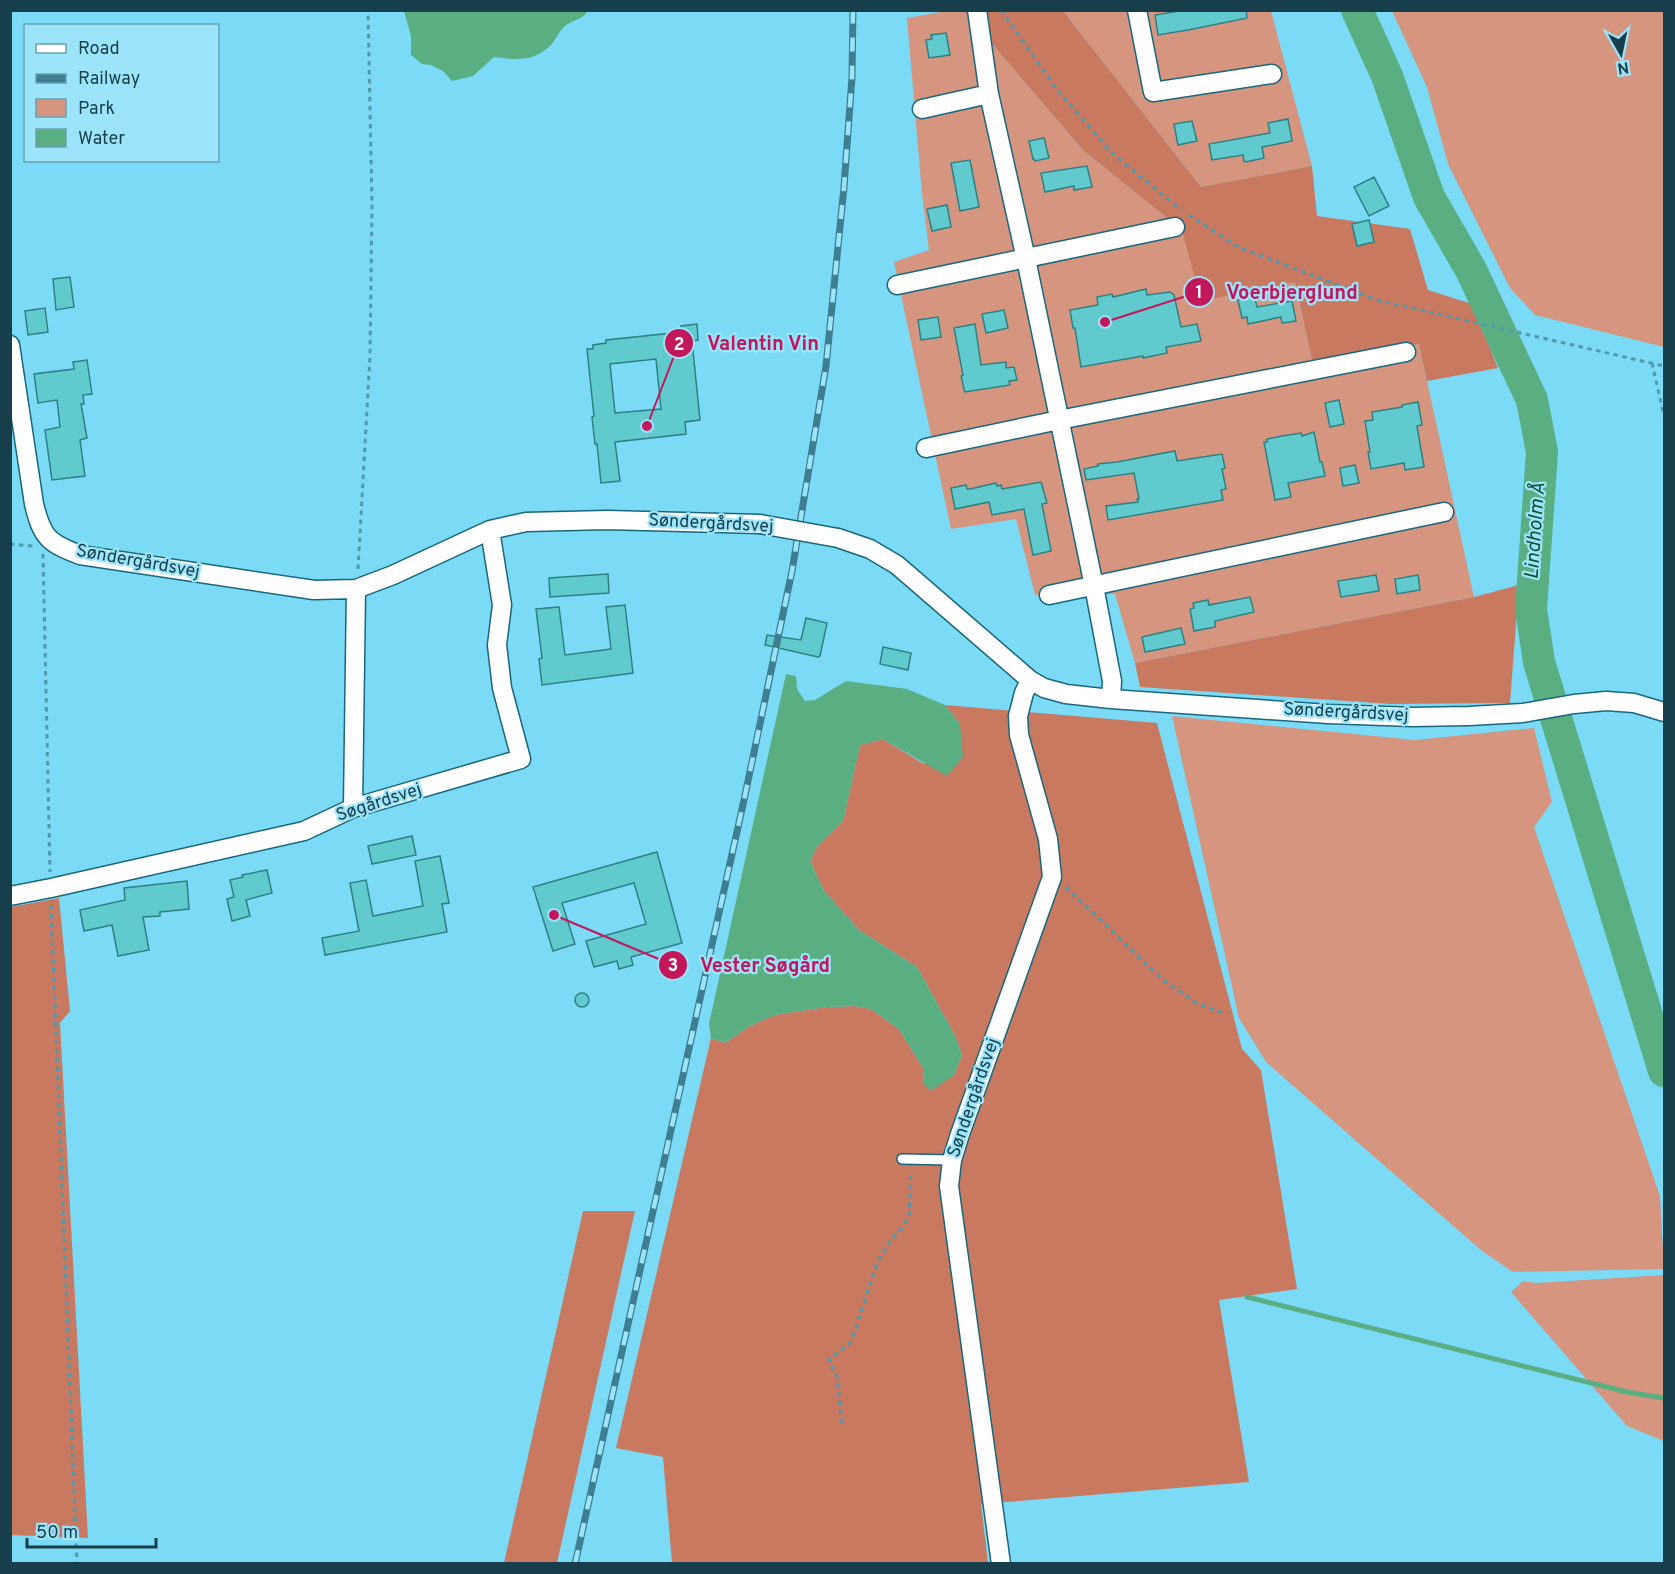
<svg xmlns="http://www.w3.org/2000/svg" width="1675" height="1574" viewBox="0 0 1675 1574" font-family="Overpass,sans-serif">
<rect width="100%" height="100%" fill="#7bdaf6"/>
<path fill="#d5957f" d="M 946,11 L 964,11 L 1084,151 L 1182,230 L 1295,282 L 1312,360 L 1419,344 L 1474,597 L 1135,663 L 1115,594 L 1035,595 L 1016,519 L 951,529 L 894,262 L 929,250 L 922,194 L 907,18 Z
M 1063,11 L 1271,11 L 1312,166 L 1201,187 Z
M 1392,11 L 1664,11 L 1664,347 L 1535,315 L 1510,288 L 1448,164 L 1427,87 Z
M 1172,716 L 1415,740 L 1534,728 L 1552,802 L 1534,827 L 1660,1196 L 1664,1269 L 1513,1272 L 1482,1251 L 1266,1062 L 1239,1018 Z
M 1664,1275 L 1664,1441 L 1627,1426 L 1511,1292 L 1523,1281 L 1537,1283 Z"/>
<path fill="#c9795f" d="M 964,11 L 1063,11 L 1201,187 L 1312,166 L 1317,216 L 1410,229 L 1428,290 L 1472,304 L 1498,368 L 1427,381 L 1419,344 L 1312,360 L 1295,282 L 1201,301 L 1182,230 L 1084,151 Z
M 1519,585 L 1510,703 L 1391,704 L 1140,687 L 1135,663 L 1474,597 Z
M 945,705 L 1157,723 L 1242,1049 L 1261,1070 L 1297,1289 L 1219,1300 L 1249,1482 L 981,1504 L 988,1563 L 672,1563 L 663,1457 L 616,1448 L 711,1038 L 725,1043 L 748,1027 L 774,1015 L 826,1007 L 855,1006 L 871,1009 L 899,1029 L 923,1068 L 924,1084 L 954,1075 L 962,1055 L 954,1034 L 917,967 L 859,930 L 824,891 L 810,861 L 818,845 L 843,821 L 860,745 L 883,739 L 924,764 L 960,724 Z
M 59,898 L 70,1011 L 60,1023 L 88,1538 L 10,1535 L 11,907 Z
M 583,1211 L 635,1211 L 557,1563 L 504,1563 Z"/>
<path fill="#5aaf82" d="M 404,11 L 404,10 L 588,11 C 583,19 573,20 565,26 C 559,31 556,39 551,45 C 534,62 516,60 494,57 L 473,76 L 452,81 L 443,71 L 431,65 L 422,64 L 411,55 L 411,36 Z
M 786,674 L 796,676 L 797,689 L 805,701 L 815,700 L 846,681 L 907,689 L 945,705 L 960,724 L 963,757 L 947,776 L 883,739 L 860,745 L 843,821 L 818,845 L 810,861 L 824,891 L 859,930 L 917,967 L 954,1034 L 962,1055 L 954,1075 L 931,1091 L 924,1084 L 923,1068 L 899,1029 L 871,1009 L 855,1006 L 826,1007 L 774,1015 L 748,1027 L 725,1043 L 711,1038 L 709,1024 Z"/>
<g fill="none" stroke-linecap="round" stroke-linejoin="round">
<path stroke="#5aaf82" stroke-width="5" d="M 1247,1297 L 1627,1392 L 1664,1398"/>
<path stroke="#5aaf82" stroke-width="32" d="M 1357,10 L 1387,76 L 1429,197 L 1471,270 L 1532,400 L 1542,452 L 1531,609 L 1539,662 L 1664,1071"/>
</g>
<path fill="#60cace" stroke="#2d8083" stroke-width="1.5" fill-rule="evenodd" d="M 1185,10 L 1246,10 L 1247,18 L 1188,30 L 1158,35 L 1155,15 Z
M 946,33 L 950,55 L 929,58 L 926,40 L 932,39 L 931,35 Z
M 1288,119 L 1292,141 L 1262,147 L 1264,158 L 1246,162 L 1244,161 L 1243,155 L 1212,160 L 1209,144 L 1270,133 L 1268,123 Z
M 1192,121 L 1197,141 L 1178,145 L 1174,124 Z
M 1044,138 L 1049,158 L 1035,161 L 1034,159 L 1033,159 L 1029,141 Z
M 970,160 L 979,207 L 960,211 L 951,163 Z
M 1087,166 L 1092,187 L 1074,190 L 1074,186 L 1045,192 L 1041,173 Z
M 1374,177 L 1389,206 L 1369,216 L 1354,187 Z
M 947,205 L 951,227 L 932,231 L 927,209 Z
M 1369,220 L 1374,242 L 1357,246 L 1352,224 Z
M 70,277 L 74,307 L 56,310 L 53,279 Z
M 1146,289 L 1147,295 L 1170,292 L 1174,295 L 1181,327 L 1197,324 L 1201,341 L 1166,347 L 1167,353 L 1143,358 L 1143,356 L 1081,367 L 1075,328 L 1073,328 L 1070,310 L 1098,305 L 1097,297 L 1112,294 L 1113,297 Z
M 1254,296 L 1257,307 L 1292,301 L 1296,321 L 1282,323 L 1281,317 L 1248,324 L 1247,317 L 1242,318 L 1238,300 Z
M 45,308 L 48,332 L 28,335 L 25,311 Z
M 1004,310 L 1008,328 L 986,333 L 982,314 Z
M 938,317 L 941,337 L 921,340 L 918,320 Z
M 697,324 L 698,340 L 692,341 L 700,420 L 685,422 L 686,434 L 615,442 L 620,481 L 601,483 L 597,444 L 595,444 L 592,417 L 594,416 L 587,349 L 593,349 L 593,345 L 606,343 L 606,340 L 682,332 L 681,326 ZM 656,359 L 661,409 L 615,413 L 610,364 Z
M 975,324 L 981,365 L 1006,362 L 1006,368 L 1014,367 L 1017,380 L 1009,381 L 1010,385 L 965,392 L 964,389 L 961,376 L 963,375 L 954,328 Z
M 87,360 L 92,394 L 83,395 L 84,404 L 81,404 L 87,438 L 80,440 L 85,476 L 52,480 L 45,430 L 60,427 L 57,400 L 38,403 L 34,374 L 74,369 L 73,362 Z
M 1339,400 L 1344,424 L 1330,427 L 1325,403 Z
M 1418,402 L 1422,425 L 1417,426 L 1424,467 L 1405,470 L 1404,463 L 1371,469 L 1368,452 L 1370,452 L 1365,421 L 1373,420 L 1372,412 L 1402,407 L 1402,405 Z
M 1314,432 L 1320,462 L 1322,462 L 1325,476 L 1288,483 L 1291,497 L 1275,500 L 1264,442 L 1267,442 L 1267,439 L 1282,436 L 1301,433 L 1302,436 Z
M 1175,451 L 1177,461 L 1222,454 L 1225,468 L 1222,469 L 1226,489 L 1221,490 L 1223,500 L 1108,520 L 1106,506 L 1138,502 L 1137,499 L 1139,499 L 1134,473 L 1086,480 L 1084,469 L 1098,466 L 1098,464 L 1117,462 Z
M 1355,465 L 1359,483 L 1343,486 L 1340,468 Z
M 1041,482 L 1047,503 L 1042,504 L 1051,551 L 1033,555 L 1024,509 L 992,515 L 989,502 L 955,509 L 951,488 L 966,485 L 967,489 L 970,489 L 996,483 L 997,486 L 1001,485 L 1002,489 Z
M 608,574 L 609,593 L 550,597 L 549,578 Z
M 1376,575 L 1379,591 L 1341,597 L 1338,581 Z
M 1418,575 L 1420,590 L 1397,594 L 1395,579 Z
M 1250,597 L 1254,612 L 1215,621 L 1215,627 L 1194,631 L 1190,609 L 1194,608 L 1193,603 L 1208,600 L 1209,605 Z
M 625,605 L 633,673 L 542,685 L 539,659 L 542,658 L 536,609 L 559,607 L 565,655 L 611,649 L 606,607 Z
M 806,618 L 827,623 L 820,656 L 818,657 L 765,645 L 767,635 L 801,640 Z
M 1181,628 L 1185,644 L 1145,652 L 1142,637 Z
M 883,647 L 911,653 L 908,670 L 880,664 Z
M 412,836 L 416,855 L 372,864 L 368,846 Z
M 657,852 L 682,943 L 631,957 L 633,965 L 619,969 L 617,961 L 594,967 L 586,941 L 646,924 L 634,883 L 562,903 L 575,944 L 553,951 L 533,887 Z
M 440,856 L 449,903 L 442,904 L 447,932 L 325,955 L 322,938 L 359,931 L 350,883 L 366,880 L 373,916 L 423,906 L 415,861 Z
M 267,870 L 272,893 L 246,900 L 250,916 L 232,921 L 227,899 L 234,897 L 230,880 L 243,877 L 242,875 Z
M 187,881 L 189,909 L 160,912 L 160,916 L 143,917 L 149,950 L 118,956 L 112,925 L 84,931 L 80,910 L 125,900 L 124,888 Z
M575 1000a7 7 0 1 1 14 0a7 7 0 1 1-14 0Z"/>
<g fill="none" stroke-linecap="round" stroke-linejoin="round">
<defs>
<path id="lane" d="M 902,1159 L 952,1160"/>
<path id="street" d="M 977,10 L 989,94 L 1026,259 L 1094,586 L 1112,681 L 1111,699
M 1137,10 L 1153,92 L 1272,74
M 922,109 L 989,94
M 897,285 L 1175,227
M 10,345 L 34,504 C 42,537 48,543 80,555 L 314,590 L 356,589 L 393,575 L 490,530 L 526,522 L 607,520 L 760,524
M 926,448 L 1059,420 L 1406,352
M 838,538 L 870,549 L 897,565 L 1030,680 L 1044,688 L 1066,694 L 1111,699 L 1328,714 L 1413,717 L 1469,716 L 1523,713 L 1574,704 L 1606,701 L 1634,703 L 1664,712
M 1049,595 L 1444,512
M 353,808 L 356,589
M 10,896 L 51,888 L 304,831 L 353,808 L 521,759 L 502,688 L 497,645 L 502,605 L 490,530
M 1001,1564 L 949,1186 L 952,1160 L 960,1134 L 1052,877 L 1048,839 L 1019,735 L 1018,716 L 1024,693 L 1030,680"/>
</defs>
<use href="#lane" stroke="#19677b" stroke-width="12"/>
<use href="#street" stroke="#19677b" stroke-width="21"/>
<path stroke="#5199af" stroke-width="3" stroke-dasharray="4.5 4.5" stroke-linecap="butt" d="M 1001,10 L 1058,91 L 1112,153 L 1181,210
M 1189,215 L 1238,247 L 1377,300 L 1664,366
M 1652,363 L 1664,416
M 10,544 L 33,546
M 43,554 L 50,872
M 358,569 L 370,356 L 372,204 L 368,10
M 1066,887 L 1162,979 L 1196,1003 L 1226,1014
M 51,905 L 77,1564
M 842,1423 L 837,1377 L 831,1365 L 829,1359 L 850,1343 L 855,1330 L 877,1263 L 889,1243 L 904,1225 L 909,1216 L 911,1172"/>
<use href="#lane" stroke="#fff" stroke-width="9"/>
<use href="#street" stroke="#fff" stroke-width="18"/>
<defs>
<path id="rail" d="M 575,1564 L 744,800 L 792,571 L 826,366 L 844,187 L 852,77 L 853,10"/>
</defs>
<use href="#rail" stroke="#3f7e90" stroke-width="7"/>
<use href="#rail" stroke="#9ce4fa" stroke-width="4.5" stroke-dasharray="14" stroke-linecap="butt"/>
<defs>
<path id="street-bridge" d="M 760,524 L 838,538"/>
</defs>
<use href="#street-bridge" stroke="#19677b" stroke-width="21" stroke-linecap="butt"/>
<use href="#street-bridge" stroke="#fff" stroke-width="18"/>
</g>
<g text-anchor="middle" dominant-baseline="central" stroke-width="4.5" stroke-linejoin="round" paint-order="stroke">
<g font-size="18" fill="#173f4b" stroke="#9ce4fa">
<text transform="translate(711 524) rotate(3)">Søndergårdsvej</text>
<text transform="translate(138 562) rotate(10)">Søndergårdsvej</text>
<text transform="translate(1346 713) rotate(3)">Søndergårdsvej</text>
<text transform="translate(379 803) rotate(-18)">Søgårdsvej</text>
<text transform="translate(974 1098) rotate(-71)">Søndergårdsvej</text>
</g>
<g font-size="20" font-style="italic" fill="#0d5133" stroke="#9ce4fa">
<text transform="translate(1536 531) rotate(-86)">Lindholm Å</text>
</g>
</g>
<path fill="none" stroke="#c2185b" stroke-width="2" d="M1105 322L1199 292M647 426L679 343M554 915L673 965"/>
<g fill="#c2185b" stroke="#9ce4fa" stroke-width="2">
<circle cx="1105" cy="322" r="6"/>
<circle cx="647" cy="426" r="6"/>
<circle cx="554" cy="915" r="6"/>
<circle cx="1199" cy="292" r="15"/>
<circle cx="679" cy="343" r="15"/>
<circle cx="673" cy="965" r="15"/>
</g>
<g font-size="18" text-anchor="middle" font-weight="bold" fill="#fff">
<text x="1199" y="298">1</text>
<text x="679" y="350">2</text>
<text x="673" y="971">3</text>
</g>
<g font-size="20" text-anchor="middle" font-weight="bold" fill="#c2185b" stroke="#9ce4fa" stroke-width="4.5" stroke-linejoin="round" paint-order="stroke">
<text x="1292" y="299">Voerbjerglund</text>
<text x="763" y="350">Valentin Vin</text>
<text x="765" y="972">Vester Søgård</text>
</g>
<rect width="1675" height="1574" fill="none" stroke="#173f4b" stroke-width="24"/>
<rect x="24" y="24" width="195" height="138" fill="#9ce4fa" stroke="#67a2b4" stroke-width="1.5"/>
<rect x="36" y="44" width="30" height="9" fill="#ffffff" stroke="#67a2b4" stroke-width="1.5"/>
<text x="78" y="54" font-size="18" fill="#173f4b">Road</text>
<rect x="36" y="74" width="30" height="9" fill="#3f7e90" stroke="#67a2b4" stroke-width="1.5"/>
<text x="78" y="84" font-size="18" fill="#173f4b">Railway</text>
<rect x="36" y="99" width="30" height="18" fill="#d5957f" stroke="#67a2b4" stroke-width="1.5"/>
<text x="78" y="114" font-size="18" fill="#173f4b">Park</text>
<rect x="36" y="129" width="30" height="18" fill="#5aaf82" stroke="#67a2b4" stroke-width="1.5"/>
<text x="78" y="144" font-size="18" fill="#173f4b">Water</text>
<g transform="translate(1621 54) rotate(171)" stroke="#9ce4fa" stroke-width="4.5" paint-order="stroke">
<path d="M0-4.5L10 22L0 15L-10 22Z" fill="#173f4b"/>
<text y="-9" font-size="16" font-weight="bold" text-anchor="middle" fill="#173f4b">N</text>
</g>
<path d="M27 1538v9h129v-9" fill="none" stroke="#173f4b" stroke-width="3"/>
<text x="36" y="1538" font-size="18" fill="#173f4b" stroke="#9ce4fa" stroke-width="4.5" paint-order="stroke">50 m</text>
</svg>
